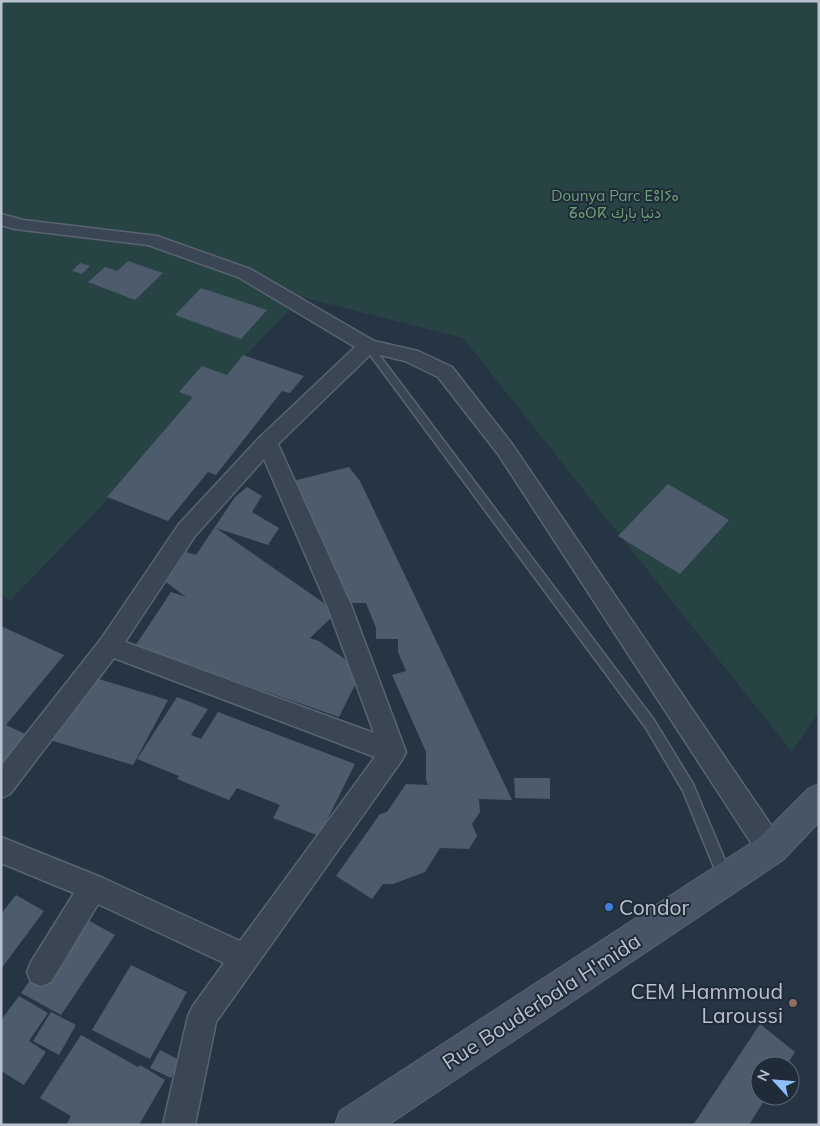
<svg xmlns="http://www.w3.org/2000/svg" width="820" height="1126" viewBox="0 0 820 1126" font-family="Mulish,Vazirmatn,'Noto Sans Tifinagh',sans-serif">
<rect width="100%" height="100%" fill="#263543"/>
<path fill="#284344" d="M 1,1 L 819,1 L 819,712 L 792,752 L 463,338 L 302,297 L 10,601 L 1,594 Z"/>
<path fill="#4c5c6c" d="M 128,261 L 163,273 L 135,300 L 88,282 L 105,267 L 117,271 Z
M 80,263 L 90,266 L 82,274 L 72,271 Z
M 201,288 L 267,310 L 241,339 L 175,315 Z
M 243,355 L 304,376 L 290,393 L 282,391 L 216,475 L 208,472 L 168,521 L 107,497 L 193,397 L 179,392 L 202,366 L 227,375 Z
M 349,467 L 360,481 L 512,800 L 479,799 L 480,812 L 472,824 L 477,836 L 469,849 L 440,848 L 425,872 L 393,884 L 383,884 L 372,899 L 336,876 L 380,814 L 387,812 L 406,784 L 428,785 L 426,780 L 426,752 L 392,675 L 406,671 L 398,652 L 398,639 L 376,639 L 376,628 L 366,603 L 346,603 L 289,482 Z
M 668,484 L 729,520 L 680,574 L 618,536 Z
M 247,487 L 262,496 L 252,512 L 279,528 L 268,545 L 216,528 L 337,612 L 310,638 L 319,641 L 362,671 L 339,717 L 135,646 L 171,592 L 186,597 L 166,582 L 186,552 L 196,555 L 235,497 Z
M 1,626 L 64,655 L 6,725 L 34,738 L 1,782 Z
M 89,676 L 168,700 L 133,765 L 50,740 Z
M 177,697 L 208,709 L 191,735 L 201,739 L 218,712 L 355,764 L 319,836 L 273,818 L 280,805 L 237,788 L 229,800 L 177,779 L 179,776 L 137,759 Z
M 514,778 L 550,778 L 550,799 L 515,798 Z
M 16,895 L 44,911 L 1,969 L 1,914 Z
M 77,914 L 115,935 L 61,1015 L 21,993 Z
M 131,965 L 187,992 L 150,1059 L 92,1030 Z
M 19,996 L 48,1013 L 29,1041 L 46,1052 L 24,1085 L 1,1071 L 1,1020 Z
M 51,1012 L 76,1025 L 59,1055 L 33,1041 Z
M 760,1024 L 795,1052 L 786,1066 L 760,1066 L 760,1096 L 767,1096 L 749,1125 L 693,1125 Z
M 81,1035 L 138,1067 L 140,1065 L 165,1080 L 139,1125 L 66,1125 L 71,1116 L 40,1098 Z
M 160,1050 L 181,1061 L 171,1078 L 150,1068 Z"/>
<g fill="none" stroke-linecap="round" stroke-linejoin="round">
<defs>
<path id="lane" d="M 368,343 L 371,344 L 654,720 L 693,784 L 732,877 L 730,882 L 725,884 L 720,882 L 683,791 L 646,728 L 365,348 L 363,346 Z"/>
<path id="street" d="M 1,214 L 23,220 L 157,236 L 250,269 L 374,341 L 418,351 L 452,367 L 512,444 L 781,840 L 784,849 L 781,858 L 771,862 L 761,858 L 498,454 L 438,377 L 405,361 L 372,353 L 278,444 L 351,605 L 406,752 L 402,760 L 216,1022 L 195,1125 L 163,1125 L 188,1016 L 193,1006 L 224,963 L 98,904 L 51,982 L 41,986 L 31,982 L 27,972 L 31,962 L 74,893 L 1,863 L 1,837 L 103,878 L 240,941 L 375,757 L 114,658 L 10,794 L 1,798 L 1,766 L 101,639 L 179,524 L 260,437 L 355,347 L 238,277 L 148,245 L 15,229 L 1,225 ZM 264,459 L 327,605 L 374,733 L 125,642 L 195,536 Z"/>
<path id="secondary" d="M 819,784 L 819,822 L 783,860 L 388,1125 L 335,1125 L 340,1111 L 759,838 L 808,789 Z"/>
</defs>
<use href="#lane" stroke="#596470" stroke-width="3"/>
<use href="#street" stroke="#596470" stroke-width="3"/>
<use href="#secondary" stroke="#596470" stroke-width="2"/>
<use href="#lane" fill="#3a4653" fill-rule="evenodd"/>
<use href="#street" fill="#3a4653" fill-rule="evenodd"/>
<use href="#secondary" fill="#485566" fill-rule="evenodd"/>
</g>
<circle fill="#3f7fe0" stroke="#1f2b38" stroke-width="2" cx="609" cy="907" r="5"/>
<circle fill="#8d6e63" stroke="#1f2b38" stroke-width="2" cx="793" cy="1003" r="5"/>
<g text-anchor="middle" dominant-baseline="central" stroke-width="4" stroke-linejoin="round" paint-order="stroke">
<g font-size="15" fill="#6e9e75" stroke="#1f2b38">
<text x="615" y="195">Dounya Parc ⴹⵓⵏⵢⴰ<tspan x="615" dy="17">ⵒⴰⵔⴽ دنيا بارك</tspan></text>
</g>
<g font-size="21" fill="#b8c1cd" stroke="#1f2b38" text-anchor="start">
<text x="619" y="907">Condor</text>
<text x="783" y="991" text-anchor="end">CEM Hammoud<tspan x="783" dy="24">Laroussi</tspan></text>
</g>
<g font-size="21" fill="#b8c1cd" stroke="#1f2b38">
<text transform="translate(541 1001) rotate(-33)">Rue Bouderbala H'mida</text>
</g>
</g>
<rect width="820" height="1126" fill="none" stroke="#b8c1cd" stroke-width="5"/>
<g transform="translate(775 1081) rotate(296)"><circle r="24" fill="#1f2b38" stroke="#5c6774"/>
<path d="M0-4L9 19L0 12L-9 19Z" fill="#8ec0fb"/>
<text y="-8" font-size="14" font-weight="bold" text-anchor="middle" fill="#b8c1cd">N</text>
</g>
</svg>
